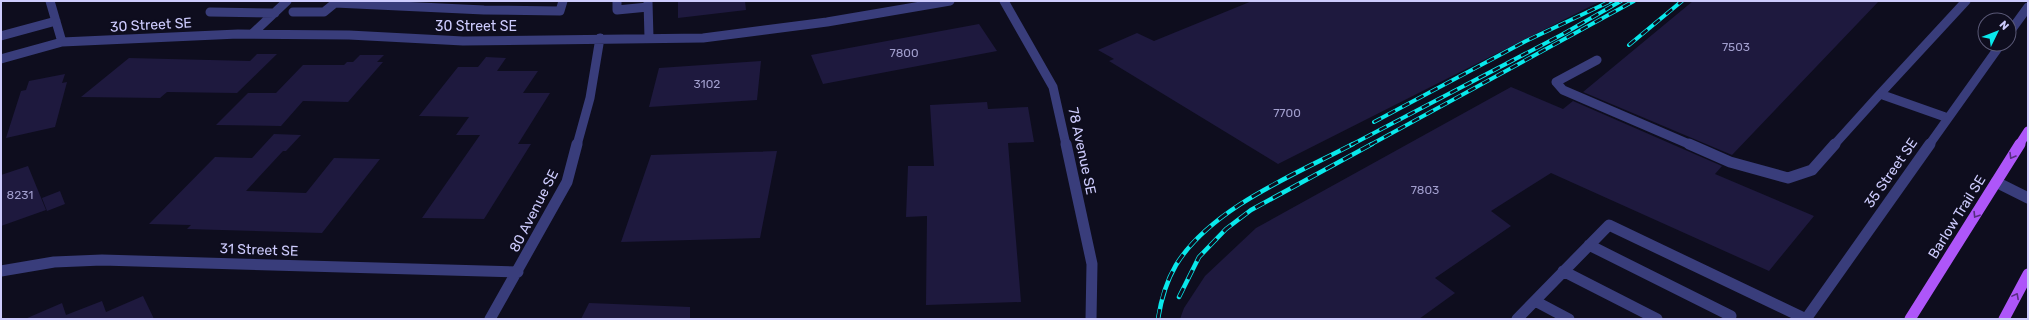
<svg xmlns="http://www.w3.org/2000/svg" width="2029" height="320" viewBox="0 0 2029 320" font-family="Rubik,sans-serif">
<rect width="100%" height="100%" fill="#0e0d1e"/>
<path fill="#1e193e" d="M 678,1 L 745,1 L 746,10 L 678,18 Z
M 1252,1 L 1601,1 L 1278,164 L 1109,61 L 1114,59 L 1098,50 L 1137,33 L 1154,41 Z
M 1693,1 L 1879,1 L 1732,155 L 1583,92 Z
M 979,24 L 997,51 L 823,84 L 811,55 Z
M 257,54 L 277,54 L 237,93 L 167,92 L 160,98 L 81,97 L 129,58 L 250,61 Z
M 360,55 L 384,55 L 377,62 L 383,62 L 348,102 L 303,101 L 281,126 L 216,125 L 248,93 L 276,93 L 303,65 L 344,65 L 347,62 L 353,62 Z
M 486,57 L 506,58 L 497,71 L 538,71 L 523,93 L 550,93 L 518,144 L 531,144 L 484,219 L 422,218 L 480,135 L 456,135 L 469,117 L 419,116 L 458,67 L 478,67 Z
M 761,61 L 757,100 L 649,107 L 659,68 Z
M 65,74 L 62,83 L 67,82 L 55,127 L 6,138 L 21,91 L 26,90 L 29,81 Z
M 1511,87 L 1563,109 L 1573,101 L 1722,166 L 1715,174 L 1814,216 L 1769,271 L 1551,173 L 1491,211 L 1511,226 L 1435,278 L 1455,293 L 1419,319 L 1180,319 L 1184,308 L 1205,276 L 1256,228 Z
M 987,102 L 988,109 L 1028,107 L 1034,142 L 1008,143 L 1021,302 L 926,305 L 927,216 L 906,217 L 908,166 L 934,166 L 930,105 Z
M 274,134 L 301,135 L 286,151 L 283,151 L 246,191 L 306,193 L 334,158 L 380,159 L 322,233 L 187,229 L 191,225 L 149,224 L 215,157 L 252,158 Z
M 777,151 L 760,238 L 621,242 L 651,155 Z
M 28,166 L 46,210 L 1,226 L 1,175 Z
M 60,191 L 65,204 L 47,211 L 42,198 Z
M 143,296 L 154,319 L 25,319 L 62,303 L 66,315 L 102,301 L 106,312 Z
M 589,303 L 690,307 L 690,319 L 581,319 Z"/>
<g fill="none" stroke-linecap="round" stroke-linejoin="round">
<path stroke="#393d7b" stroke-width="9" d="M 50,1 L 62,42
M 337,1 L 335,3 L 484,10 L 560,11 L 563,1
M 617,1 L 617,10 L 648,7
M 1004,1 L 1053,87 L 1066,145
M 648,2 L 649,38
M 210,12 L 275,13
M 293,12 L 324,12 L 335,3
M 2009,33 L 2028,7
M 252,34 L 287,1
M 1,36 L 56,21
M 1,59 L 62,42 L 238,34 L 349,35 L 463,41 L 703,38 L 827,22 L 950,1
M 1597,60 L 1556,82 L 1563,90 L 1691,145
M 1880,94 L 1966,1
M 577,145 L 590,98 L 600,38
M 1834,145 L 1880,94 L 1948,118
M 1929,145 L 2001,44"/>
<path stroke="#393d7b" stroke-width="11" d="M 1066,144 L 1092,264 L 1091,319
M 1689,144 L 1730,162 L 1788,178 L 1812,170 L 1835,144
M 1996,182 L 2028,198
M 1589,245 L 1731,316
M 1,271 L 54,262 L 102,260 L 518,272
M 1563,271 L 1657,319
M 1535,301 L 1569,319
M 490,319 L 567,182 L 577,144
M 1517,319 L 1609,225 L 1806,319
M 1806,319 L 1930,144"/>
<path stroke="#ae56f9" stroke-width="9" d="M 2019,145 L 2028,131"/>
<path stroke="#ae56f9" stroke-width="11" d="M 1910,319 L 2020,144
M 2004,319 L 2028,274"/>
<defs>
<path id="rail-far1" d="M 1629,45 L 1682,1
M 1374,122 L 1526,41 L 1611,1
M 1351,145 L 1563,34 L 1621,1
M 1370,145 L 1634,1"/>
<path id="rail" d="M 1179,297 L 1199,257 L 1226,229 L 1251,210 L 1372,144
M 1158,319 C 1161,300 1166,282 1176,265 C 1211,208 1296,174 1353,144"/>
</defs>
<use href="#rail-far1" stroke="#09e9ec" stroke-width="4"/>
<use href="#rail" stroke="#09e9ec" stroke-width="4.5"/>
<use href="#rail-far1" stroke="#0e0d1e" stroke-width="2.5" stroke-dasharray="8" stroke-linecap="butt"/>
<use href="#rail" stroke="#0e0d1e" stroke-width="3" stroke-dasharray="10" stroke-linecap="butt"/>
</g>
<defs><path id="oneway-chevron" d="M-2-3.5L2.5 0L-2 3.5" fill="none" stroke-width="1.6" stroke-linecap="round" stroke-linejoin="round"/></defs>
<g stroke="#562e81">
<use href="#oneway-chevron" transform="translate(2012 156) rotate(121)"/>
<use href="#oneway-chevron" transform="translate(1976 215) rotate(122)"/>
<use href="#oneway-chevron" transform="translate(2016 296) rotate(-62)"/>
</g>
<g text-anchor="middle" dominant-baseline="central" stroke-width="4" stroke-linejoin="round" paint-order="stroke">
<g font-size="12" fill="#a19ecd">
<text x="1736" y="47">7503</text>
<text x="904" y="53">7800</text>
<text x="707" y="84">3102</text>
<text x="1287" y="113">7700</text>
<text x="1425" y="190">7803</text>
<text x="20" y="195">8231</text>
</g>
<g font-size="14" fill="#cdcbfd" stroke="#0e0d1e">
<text transform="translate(151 25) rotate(-3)">30 Street SE</text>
<text x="476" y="26">30 Street SE</text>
<text transform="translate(1082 151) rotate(78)">78 Avenue SE</text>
<text transform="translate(1891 173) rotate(-55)">35 Street SE</text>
<text transform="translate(534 211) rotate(-63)">80 Avenue SE</text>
<text transform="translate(1957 217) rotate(-58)">Barlow Trail SE</text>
<text transform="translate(259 250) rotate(2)">31 Street SE</text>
</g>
</g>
<rect width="2029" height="320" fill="none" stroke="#cdcbfd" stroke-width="4"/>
<g transform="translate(1997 32) rotate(47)"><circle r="19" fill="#0e0d1e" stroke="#5a5977"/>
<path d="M0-3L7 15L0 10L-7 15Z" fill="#09e9ec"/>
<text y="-6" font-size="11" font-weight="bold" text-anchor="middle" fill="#cdcbfd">N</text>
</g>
</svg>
